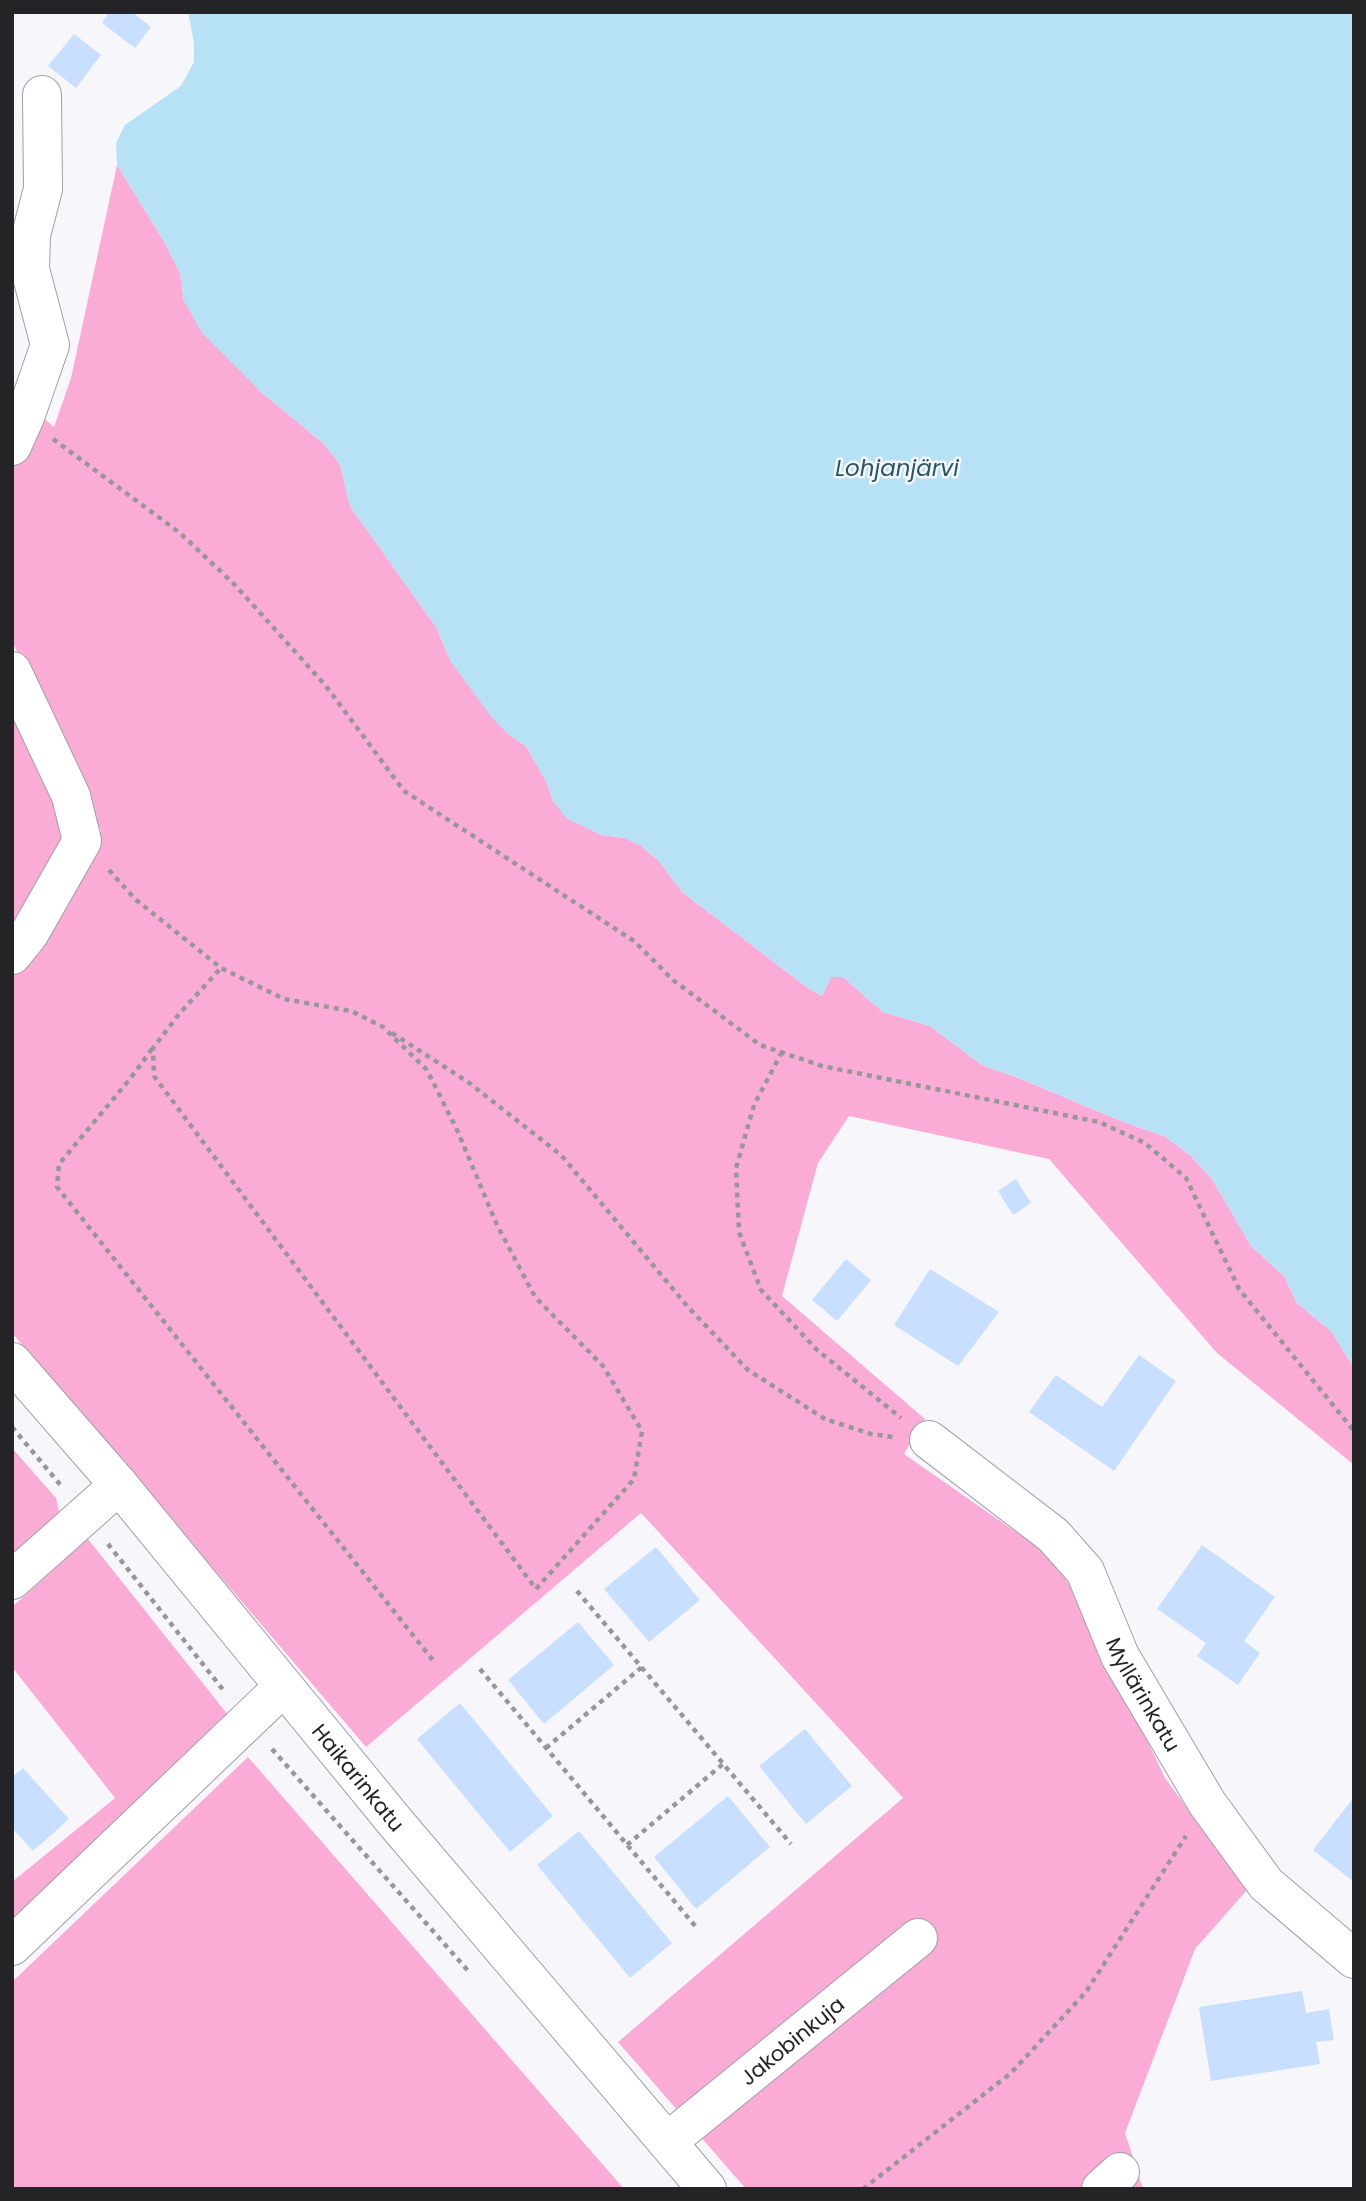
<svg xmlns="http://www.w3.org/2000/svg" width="1366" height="2201" viewBox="0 0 1366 2201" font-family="Poppins,sans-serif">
<rect width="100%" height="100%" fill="#f7f7fb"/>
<path fill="#fbacd6" d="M 117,165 L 165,243 L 180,273 L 184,301 L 261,392 L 323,443 L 340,464 L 350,506 L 436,627 L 451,662 L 509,735 L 526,746 L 547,783 L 553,801 L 601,835 L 625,838 L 640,845 L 659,861 L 682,892 L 808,988 L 822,996 L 831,977 L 843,977 L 883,1012 L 930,1026 L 982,1065 L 1021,1079 L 1121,1121 L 1164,1136 L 1190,1155 L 1212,1179 L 1251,1246 L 1284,1276 L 1297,1303 L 1331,1331 L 1354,1368 L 1354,1465 L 1217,1353 L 1049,1159 L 849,1116 L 818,1163 L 782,1296 L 925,1419 L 904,1454 L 1049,1555 L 1084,1607 L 1165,1778 L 1247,1890 L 1195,1949 L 1125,2133 L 1143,2189 L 746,2189 L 618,2042 L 903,1798 L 641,1513 L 366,1747 L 12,1333 L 12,975 L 35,946 L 101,831 L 12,641 L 12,391 L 54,427 L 71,378 Z
M 12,709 L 65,822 L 62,853 L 12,931 Z
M 12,1448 L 56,1498 L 60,1515 L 12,1558 Z
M 88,1539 L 232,1720 L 12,1927 L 12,1882 L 115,1798 L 12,1667 L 12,1607 Z
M 248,1757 L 624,2189 L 12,2189 L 12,1982 Z"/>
<path fill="#b7e1f4" d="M 188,12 L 1354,12 L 1354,1368 L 1331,1331 L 1297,1303 L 1284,1276 L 1251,1246 L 1212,1179 L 1190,1155 L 1164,1136 L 1121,1121 L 1021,1079 L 982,1065 L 930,1026 L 883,1012 L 843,977 L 831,977 L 822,996 L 808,988 L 682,892 L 659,861 L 640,845 L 625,838 L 601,835 L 566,818 L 553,801 L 547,783 L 526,746 L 509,735 L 493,719 L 451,662 L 436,627 L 350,506 L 340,464 L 323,443 L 261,392 L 202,333 L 184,301 L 180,273 L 165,243 L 117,165 L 116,143 L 125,125 L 181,86 L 194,62 L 194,43 Z"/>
<path fill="#c8dfff" d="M 109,12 L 132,12 L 151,27 L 135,48 L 102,23 Z
M 74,34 L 101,55 L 76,88 L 48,66 Z
M 1016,1179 L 1031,1203 L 1013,1215 L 998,1191 Z
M 846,1259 L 871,1280 L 837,1321 L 812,1300 Z
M 930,1269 L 999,1312 L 958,1366 L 894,1325 Z
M 1139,1355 L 1176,1381 L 1114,1471 L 1029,1412 L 1056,1375 L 1102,1407 Z
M 1202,1545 L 1275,1597 L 1244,1641 L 1260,1653 L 1238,1685 L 1197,1656 L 1206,1643 L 1157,1609 Z
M 656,1547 L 700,1600 L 649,1642 L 604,1589 Z
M 578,1622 L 614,1665 L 544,1724 L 508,1680 Z
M 460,1703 L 553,1816 L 510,1852 L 417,1739 Z
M 805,1729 L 852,1786 L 806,1824 L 759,1766 Z
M 23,1768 L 69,1819 L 33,1851 L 12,1828 L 12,1777 Z
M 728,1796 L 770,1847 L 696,1909 L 654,1857 Z
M 1354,1797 L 1354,1882 L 1313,1850 Z
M 579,1831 L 672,1943 L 630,1978 L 537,1865 Z
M 1302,1991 L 1306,2013 L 1329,2009 L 1334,2040 L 1316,2042 L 1320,2064 L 1211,2081 L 1199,2007 Z"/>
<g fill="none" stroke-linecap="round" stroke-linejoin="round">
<defs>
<g id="minor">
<path d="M 12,446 L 25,417 L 50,345 L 30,269 L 31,235 L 43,189 L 42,95"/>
<path d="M 12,671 L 71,796 L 82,841 L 29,934 L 12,955"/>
<path id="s1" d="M 12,1362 L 119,1485 L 396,1823 L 707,2189"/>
<path id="s2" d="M 929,1440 L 1053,1535 L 1085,1571 L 1120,1656 L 1207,1803 L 1266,1884 L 1354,1959"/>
<path d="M 12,1580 L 119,1485"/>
<path d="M 12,1946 L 283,1687"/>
<path id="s3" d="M 667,2142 L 918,1938"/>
<path d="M 1101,2189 L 1120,2172"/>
</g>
</defs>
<use href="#minor" stroke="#a0a0a4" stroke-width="40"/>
<path stroke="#97979a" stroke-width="4.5" stroke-dasharray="5 5" stroke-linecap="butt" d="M 53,439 L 180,533 L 235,585 L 326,686 L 404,791 L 634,941 L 673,980 L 760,1045 L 822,1066 L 1099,1122 L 1145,1143 L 1186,1178 L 1239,1289 L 1354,1431
M 109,870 L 135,899 L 221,968 L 284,999 L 351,1011 L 383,1027 L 427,1070 L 458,1132 L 497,1225 L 535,1297 L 603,1366 L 642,1431 L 634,1479 L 536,1589 L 154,1076 L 153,1048 L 180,1013 L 221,968
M 392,1033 L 468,1082 L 561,1155 L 688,1307 L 748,1370 L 825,1419 L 871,1434 L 893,1437
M 152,1049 L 130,1079 L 59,1164 L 57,1187 L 435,1663
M 782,1052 L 754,1105 L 736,1168 L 739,1232 L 761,1290 L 816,1349 L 901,1418
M 12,1427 L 63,1488
M 108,1544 L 224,1691
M 577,1591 L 791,1844
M 480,1669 L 696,1927
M 546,1748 L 642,1667
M 272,1749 L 470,1973
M 627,1845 L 723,1764
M 863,2189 L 1011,2073 L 1086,1992 L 1186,1836"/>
<use href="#minor" stroke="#fff" stroke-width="38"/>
</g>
<g text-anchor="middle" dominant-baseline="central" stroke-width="5" stroke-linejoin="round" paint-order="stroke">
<g font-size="21" fill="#242426" stroke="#f7f7fb">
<text stroke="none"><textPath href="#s2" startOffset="341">Myllärinkatu</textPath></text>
<text stroke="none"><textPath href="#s1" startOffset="541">Haikarinkatu</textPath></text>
<text stroke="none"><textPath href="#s3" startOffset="161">Jakobinkuja</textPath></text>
</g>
<g font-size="23" font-style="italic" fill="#25576b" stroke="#f7f7fb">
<text x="897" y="468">Lohjanjärvi</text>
</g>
</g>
<rect width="1366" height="2201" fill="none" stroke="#242426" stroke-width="28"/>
</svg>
